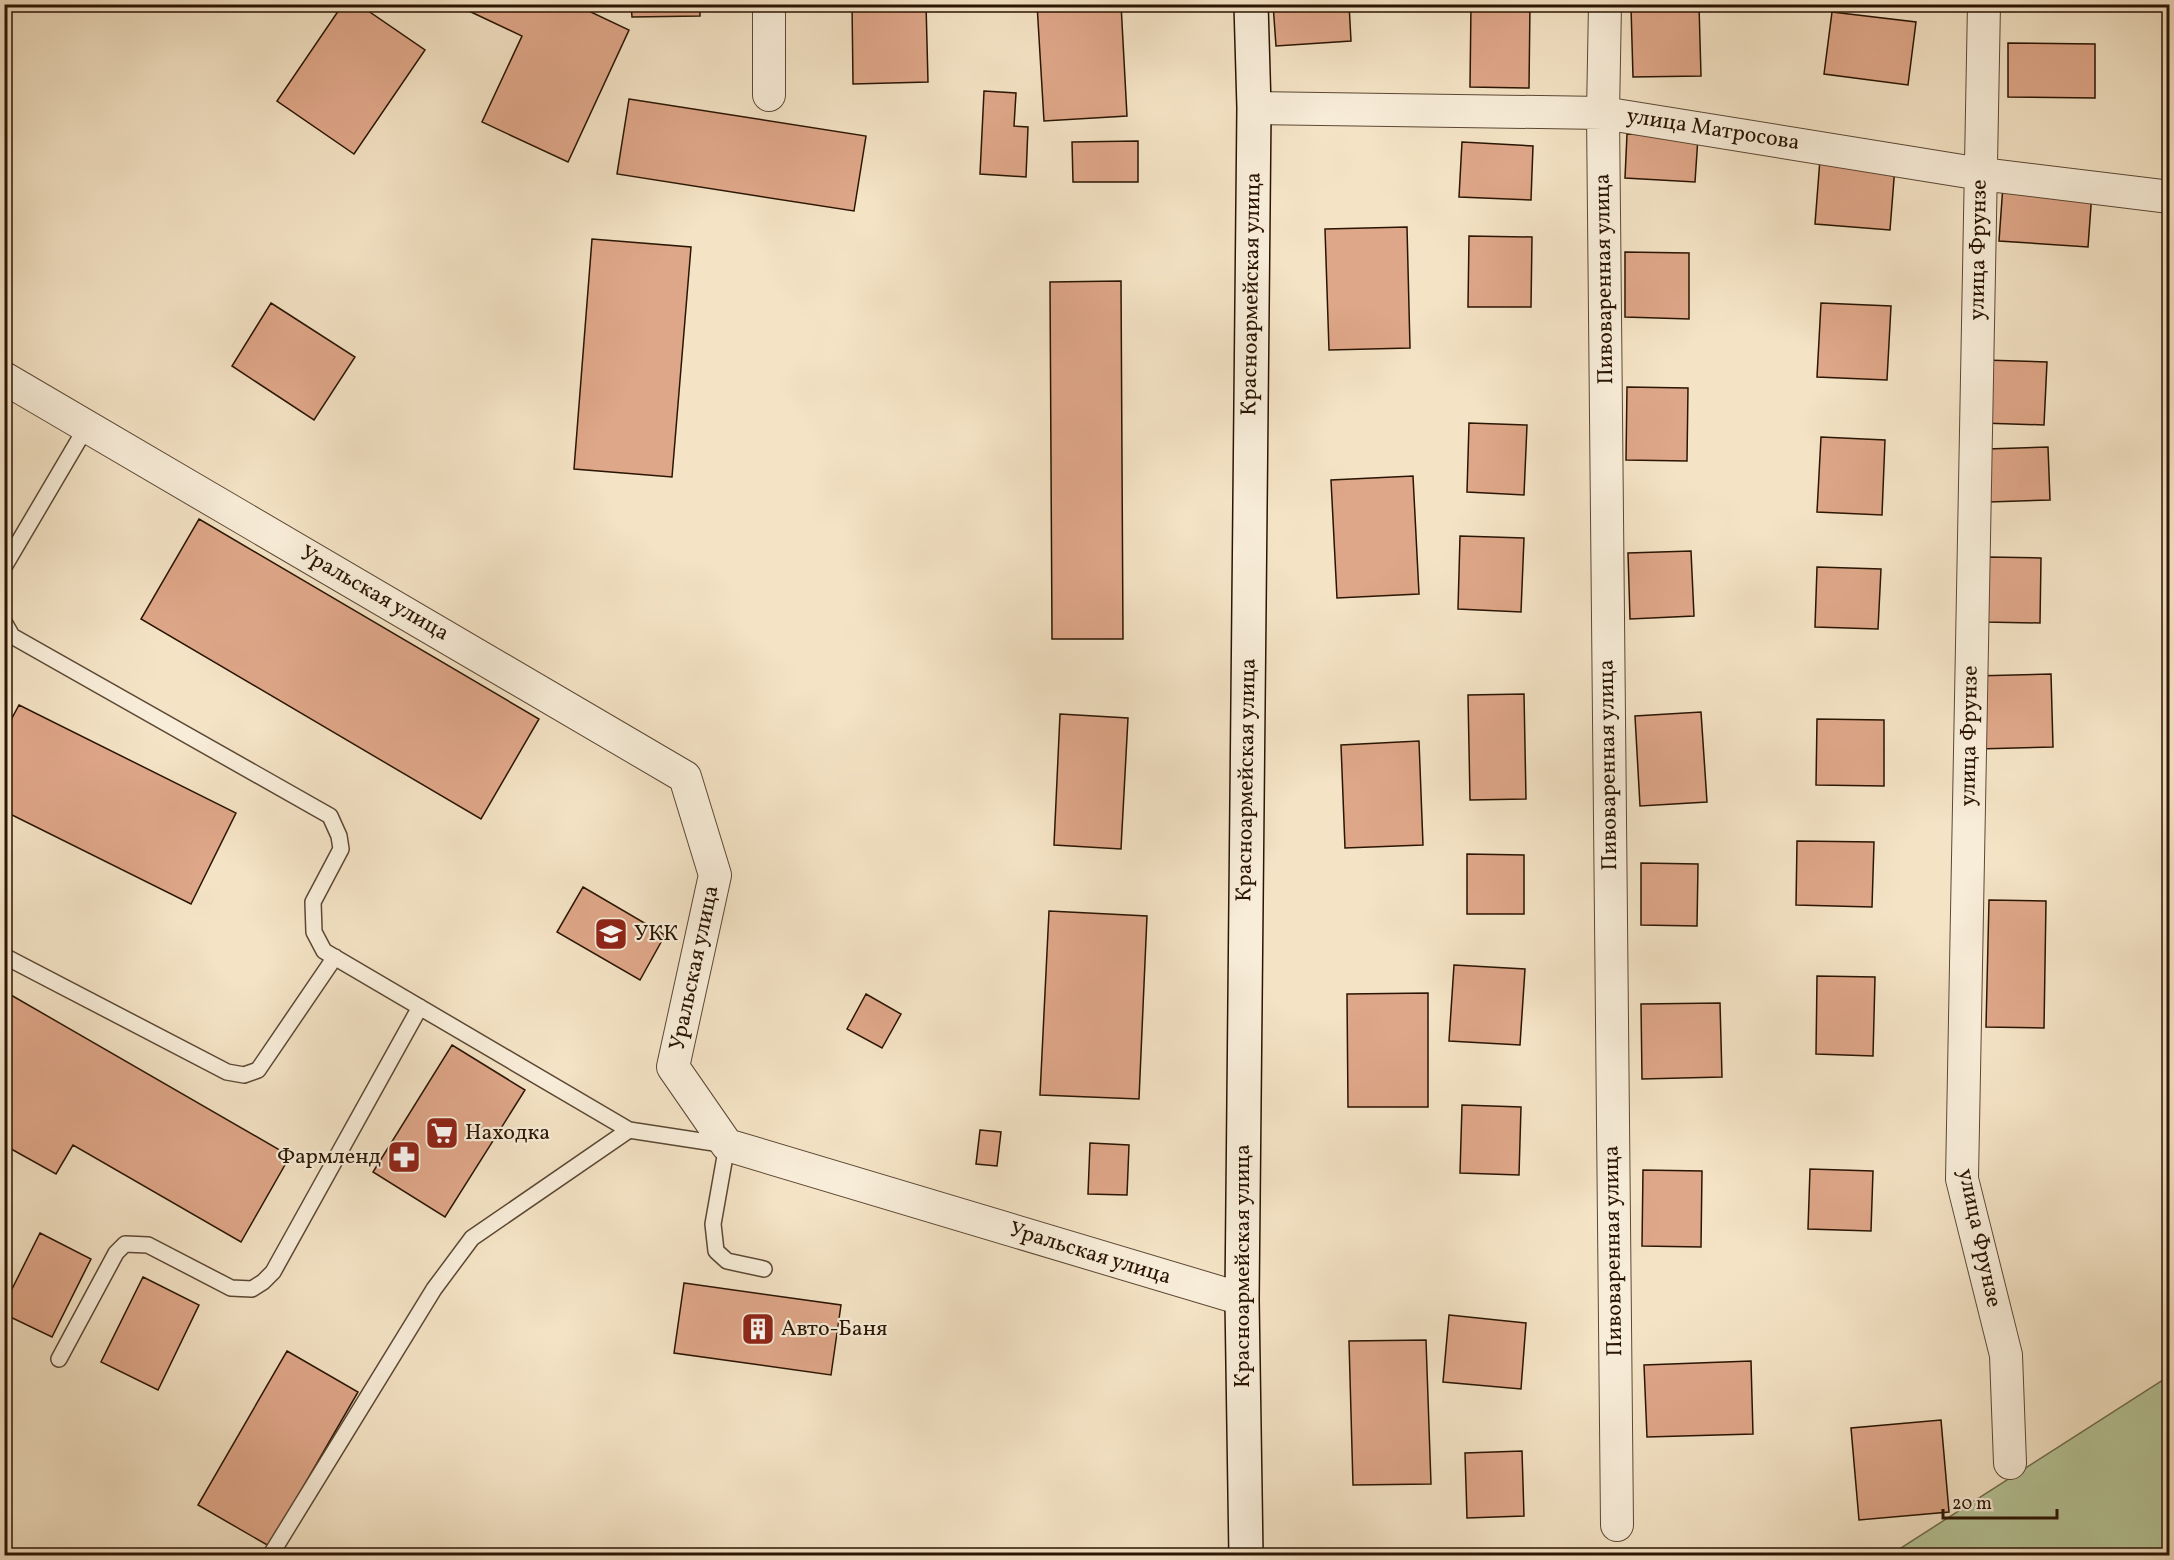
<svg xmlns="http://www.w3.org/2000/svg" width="2174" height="1560" viewBox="0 0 2174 1560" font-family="Vollkorn,serif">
<rect width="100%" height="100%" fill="#f4e3c5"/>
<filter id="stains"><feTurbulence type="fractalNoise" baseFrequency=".00333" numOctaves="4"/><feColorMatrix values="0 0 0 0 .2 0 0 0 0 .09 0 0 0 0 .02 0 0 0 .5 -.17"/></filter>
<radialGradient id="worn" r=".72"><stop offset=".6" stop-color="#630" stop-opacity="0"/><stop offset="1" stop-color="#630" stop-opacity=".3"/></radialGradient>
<path fill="#b6c599" stroke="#706d4e" stroke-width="1.5" d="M 2169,1376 L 2169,1555 L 1890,1555 Z"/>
<path fill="#dfa789" stroke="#2a1503" stroke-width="1.5" d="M 343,4 L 358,4 L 425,50 L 354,154 L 277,101 Z
M 454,4 L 574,4 L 629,30 L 568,162 L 482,122 L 522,36 Z
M 631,4 L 700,4 L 700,16 L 632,17 Z
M 852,4 L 926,4 L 928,82 L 853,84 Z
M 1037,4 L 1121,4 L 1127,116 L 1044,121 Z
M 1273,4 L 1349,4 L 1351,41 L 1276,46 Z
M 1471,4 L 1530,4 L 1529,88 L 1470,87 Z
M 1699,5 L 1701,76 L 1633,77 L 1631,7 Z
M 1832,12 L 1916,22 L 1908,85 L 1824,74 Z
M 2008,43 L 2095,44 L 2095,98 L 2008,97 Z
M 984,91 L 1016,93 L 1014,126 L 1028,127 L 1026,177 L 980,174 Z
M 629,99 L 866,136 L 854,211 L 617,174 Z
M 1627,134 L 1698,137 L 1695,182 L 1625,178 Z
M 1138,141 L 1138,182 L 1073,182 L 1072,142 Z
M 1462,142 L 1533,146 L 1531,200 L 1459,197 Z
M 1820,159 L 1895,166 L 1890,230 L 1815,224 Z
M 2003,185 L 2092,192 L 2088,247 L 1999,241 Z
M 1407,227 L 1410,348 L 1329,350 L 1325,229 Z
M 1469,236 L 1532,237 L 1531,307 L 1468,307 Z
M 592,239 L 691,247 L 672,477 L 574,469 Z
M 1625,252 L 1689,253 L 1689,319 L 1625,317 Z
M 1121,281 L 1123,639 L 1052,639 L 1050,282 Z
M 271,303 L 355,357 L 314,420 L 232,366 Z
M 1821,303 L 1891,306 L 1887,380 L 1817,377 Z
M 1984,360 L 2047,362 L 2044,425 L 1982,423 Z
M 1627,387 L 1688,388 L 1687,461 L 1626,460 Z
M 1469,423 L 1527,425 L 1524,495 L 1467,492 Z
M 1821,437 L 1885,440 L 1882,515 L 1817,512 Z
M 2048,447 L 2050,500 L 1989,502 L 1987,449 Z
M 1413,476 L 1419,594 L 1337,598 L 1331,480 Z
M 199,519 L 539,719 L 481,819 L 141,619 Z
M 1460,536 L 1524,538 L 1521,612 L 1458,609 Z
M 1691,551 L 1694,616 L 1630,619 L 1628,553 Z
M 1987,557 L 2041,558 L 2040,623 L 1985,622 Z
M 1817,567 L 1881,569 L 1878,629 L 1815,627 Z
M 2051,674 L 2053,747 L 1977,749 L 1974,676 Z
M 1524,694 L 1526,799 L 1470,800 L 1468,695 Z
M 19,705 L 236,813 L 191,904 L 4,811 L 4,733 Z
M 1701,712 L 1707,802 L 1640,806 L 1635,716 Z
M 1060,714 L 1128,718 L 1121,849 L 1054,845 Z
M 1817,719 L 1884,720 L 1884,786 L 1816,785 Z
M 1419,741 L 1423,845 L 1345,848 L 1341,745 Z
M 1797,841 L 1874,842 L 1872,907 L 1796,905 Z
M 1467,854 L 1524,855 L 1524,914 L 1467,914 Z
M 1641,863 L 1698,864 L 1697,926 L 1641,925 Z
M 583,887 L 665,935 L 640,980 L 557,932 Z
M 1989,900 L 2046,901 L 2044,1028 L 1986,1027 Z
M 1049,911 L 1147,916 L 1139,1099 L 1040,1095 Z
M 1454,965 L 1525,969 L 1520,1045 L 1449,1041 Z
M 1817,976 L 1875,977 L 1873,1056 L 1816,1054 Z
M 4,991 L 290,1156 L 241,1242 L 73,1145 L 56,1174 L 4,1145 Z
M 1428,993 L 1428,1107 L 1348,1107 L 1347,994 Z
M 866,994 L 901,1014 L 882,1048 L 847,1029 Z
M 1720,1003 L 1722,1077 L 1642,1079 L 1641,1004 Z
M 452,1045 L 525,1090 L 445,1217 L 373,1172 Z
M 1462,1105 L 1521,1107 L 1519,1175 L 1460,1173 Z
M 980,1130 L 1001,1132 L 997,1166 L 976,1164 Z
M 1090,1143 L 1129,1145 L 1127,1195 L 1088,1194 Z
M 1810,1169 L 1873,1171 L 1871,1231 L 1808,1229 Z
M 1643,1170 L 1702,1171 L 1701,1247 L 1642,1246 Z
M 40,1233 L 91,1259 L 52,1337 L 4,1314 L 4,1305 Z
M 143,1277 L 199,1305 L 158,1390 L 101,1362 Z
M 684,1283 L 841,1305 L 831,1375 L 674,1353 Z
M 1449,1315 L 1526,1323 L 1521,1389 L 1443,1382 Z
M 1426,1340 L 1431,1484 L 1353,1485 L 1349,1341 Z
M 287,1351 L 358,1392 L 269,1546 L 198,1505 Z
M 1751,1361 L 1753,1434 L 1647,1437 L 1644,1365 Z
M 1941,1420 L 1949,1512 L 1859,1520 L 1851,1428 Z
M 1522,1451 L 1524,1516 L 1467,1518 L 1465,1453 Z"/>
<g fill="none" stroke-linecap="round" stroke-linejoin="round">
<defs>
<path id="lane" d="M 4,567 L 87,426
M 4,622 L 12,636 L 330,816 L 339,836 L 341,849 L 313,902 L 314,932 L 324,951 L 629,1130 L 727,1145 L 713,1224 L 716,1251 L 727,1261 L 764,1269
M 4,956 L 227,1072 L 244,1075 L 258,1070 L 335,957
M 59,1359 L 116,1253 L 125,1244 L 148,1245 L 231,1288 L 252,1289 L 263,1282 L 273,1272 L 420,1007
M 270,1556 L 434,1289 L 472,1238 L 629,1130"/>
<path id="street" d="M 769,4 L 769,95
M 1605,4 L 1603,113 L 1617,1525
M 1984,4 L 1962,1179 L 2006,1355 L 2010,1463
M 1254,108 L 1603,113 L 1981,174 L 2170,197
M 4,378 L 685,777 L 715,875 L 673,1067 L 727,1145 L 1242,1299"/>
<path id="secondary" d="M 1246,1556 L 1242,1299 L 1254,108 L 1251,4"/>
</defs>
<use href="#lane" stroke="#5c4834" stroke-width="18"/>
<use href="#street" stroke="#5c4834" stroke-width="34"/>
<use href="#secondary" stroke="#2a1503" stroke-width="36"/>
<use href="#lane" stroke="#f8edd9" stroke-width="15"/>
<use href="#street" stroke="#f8edd9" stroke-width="32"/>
<use href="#secondary" stroke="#f8edd9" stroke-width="33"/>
</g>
<defs>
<symbol id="university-square" viewBox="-11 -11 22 22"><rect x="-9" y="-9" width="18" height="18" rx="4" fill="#8f2418" stroke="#f8edd9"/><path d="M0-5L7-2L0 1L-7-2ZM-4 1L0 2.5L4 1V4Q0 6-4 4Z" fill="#fff"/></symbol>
<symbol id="supermarket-square" viewBox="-11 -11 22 22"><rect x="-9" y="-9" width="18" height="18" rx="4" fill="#8f2418" stroke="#f8edd9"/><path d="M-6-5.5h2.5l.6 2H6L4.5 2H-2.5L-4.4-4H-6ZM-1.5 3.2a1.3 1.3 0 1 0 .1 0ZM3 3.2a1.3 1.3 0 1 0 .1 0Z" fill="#fff"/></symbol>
<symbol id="pharmacy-square" viewBox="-11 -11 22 22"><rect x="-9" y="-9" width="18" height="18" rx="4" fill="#8f2418" stroke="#f8edd9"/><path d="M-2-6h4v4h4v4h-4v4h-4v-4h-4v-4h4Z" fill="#fff"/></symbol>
<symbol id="building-square" viewBox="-11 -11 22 22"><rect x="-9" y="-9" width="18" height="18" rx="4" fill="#8f2418" stroke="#f8edd9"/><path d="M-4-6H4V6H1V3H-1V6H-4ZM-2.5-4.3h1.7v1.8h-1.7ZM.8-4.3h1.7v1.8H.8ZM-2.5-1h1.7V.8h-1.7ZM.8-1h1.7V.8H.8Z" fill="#fff"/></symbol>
</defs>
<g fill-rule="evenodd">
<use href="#university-square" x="592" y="915" width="38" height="38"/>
<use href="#supermarket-square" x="423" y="1114" width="38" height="38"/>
<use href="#pharmacy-square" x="385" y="1138" width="38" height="38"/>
<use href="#building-square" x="739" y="1310" width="38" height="38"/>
</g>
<g text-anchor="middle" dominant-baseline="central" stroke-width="4.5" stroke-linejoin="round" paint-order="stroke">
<g font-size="22" fill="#2a1503" stroke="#f8edd9">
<text transform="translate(1713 130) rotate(9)">улица Матросова</text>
<text transform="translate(1979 250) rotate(-89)">улица Фрунзе</text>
<text transform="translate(1605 279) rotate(-91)">Пивоваренная улица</text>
<text transform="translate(1252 294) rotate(-89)">Красноармейская улица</text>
<text transform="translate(374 594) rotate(30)">Уральская улица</text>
<text transform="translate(1970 736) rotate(-89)">улица Фрунзе</text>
<text transform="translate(1609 765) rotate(-91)">Пивоваренная улица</text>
<text transform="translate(1247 780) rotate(-89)">Красноармейская улица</text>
<text transform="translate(695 968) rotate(-78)">Уральская улица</text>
<text transform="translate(1979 1238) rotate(78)">улица Фрунзе</text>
<text transform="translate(1614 1251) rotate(-91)">Пивоваренная улица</text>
<text transform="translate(1090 1254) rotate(17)">Уральская улица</text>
<text transform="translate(1243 1266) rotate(-90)">Красноармейская улица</text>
</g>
<g font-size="22" fill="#2a1503" stroke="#f8edd9" text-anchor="start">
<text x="634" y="934">УКК</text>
<text x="465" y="1133">Находка</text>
<text x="381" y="1157" text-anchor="end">Фармленд</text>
<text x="781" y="1329">Авто-Баня</text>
</g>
</g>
<rect width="2174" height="1560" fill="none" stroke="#f4e3c5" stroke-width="24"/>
<rect x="6" y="6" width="2162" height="1548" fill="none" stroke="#2a1503" stroke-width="3"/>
<rect x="12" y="12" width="2150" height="1536" fill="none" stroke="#2a1503" stroke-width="1.5"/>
<path d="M1943 1509v9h114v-9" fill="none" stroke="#2a1503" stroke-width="3"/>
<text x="1952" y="1509" font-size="18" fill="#2a1503" stroke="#f8edd9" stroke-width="4.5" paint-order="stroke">20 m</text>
<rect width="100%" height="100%" filter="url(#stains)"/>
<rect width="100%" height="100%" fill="url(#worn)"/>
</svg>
